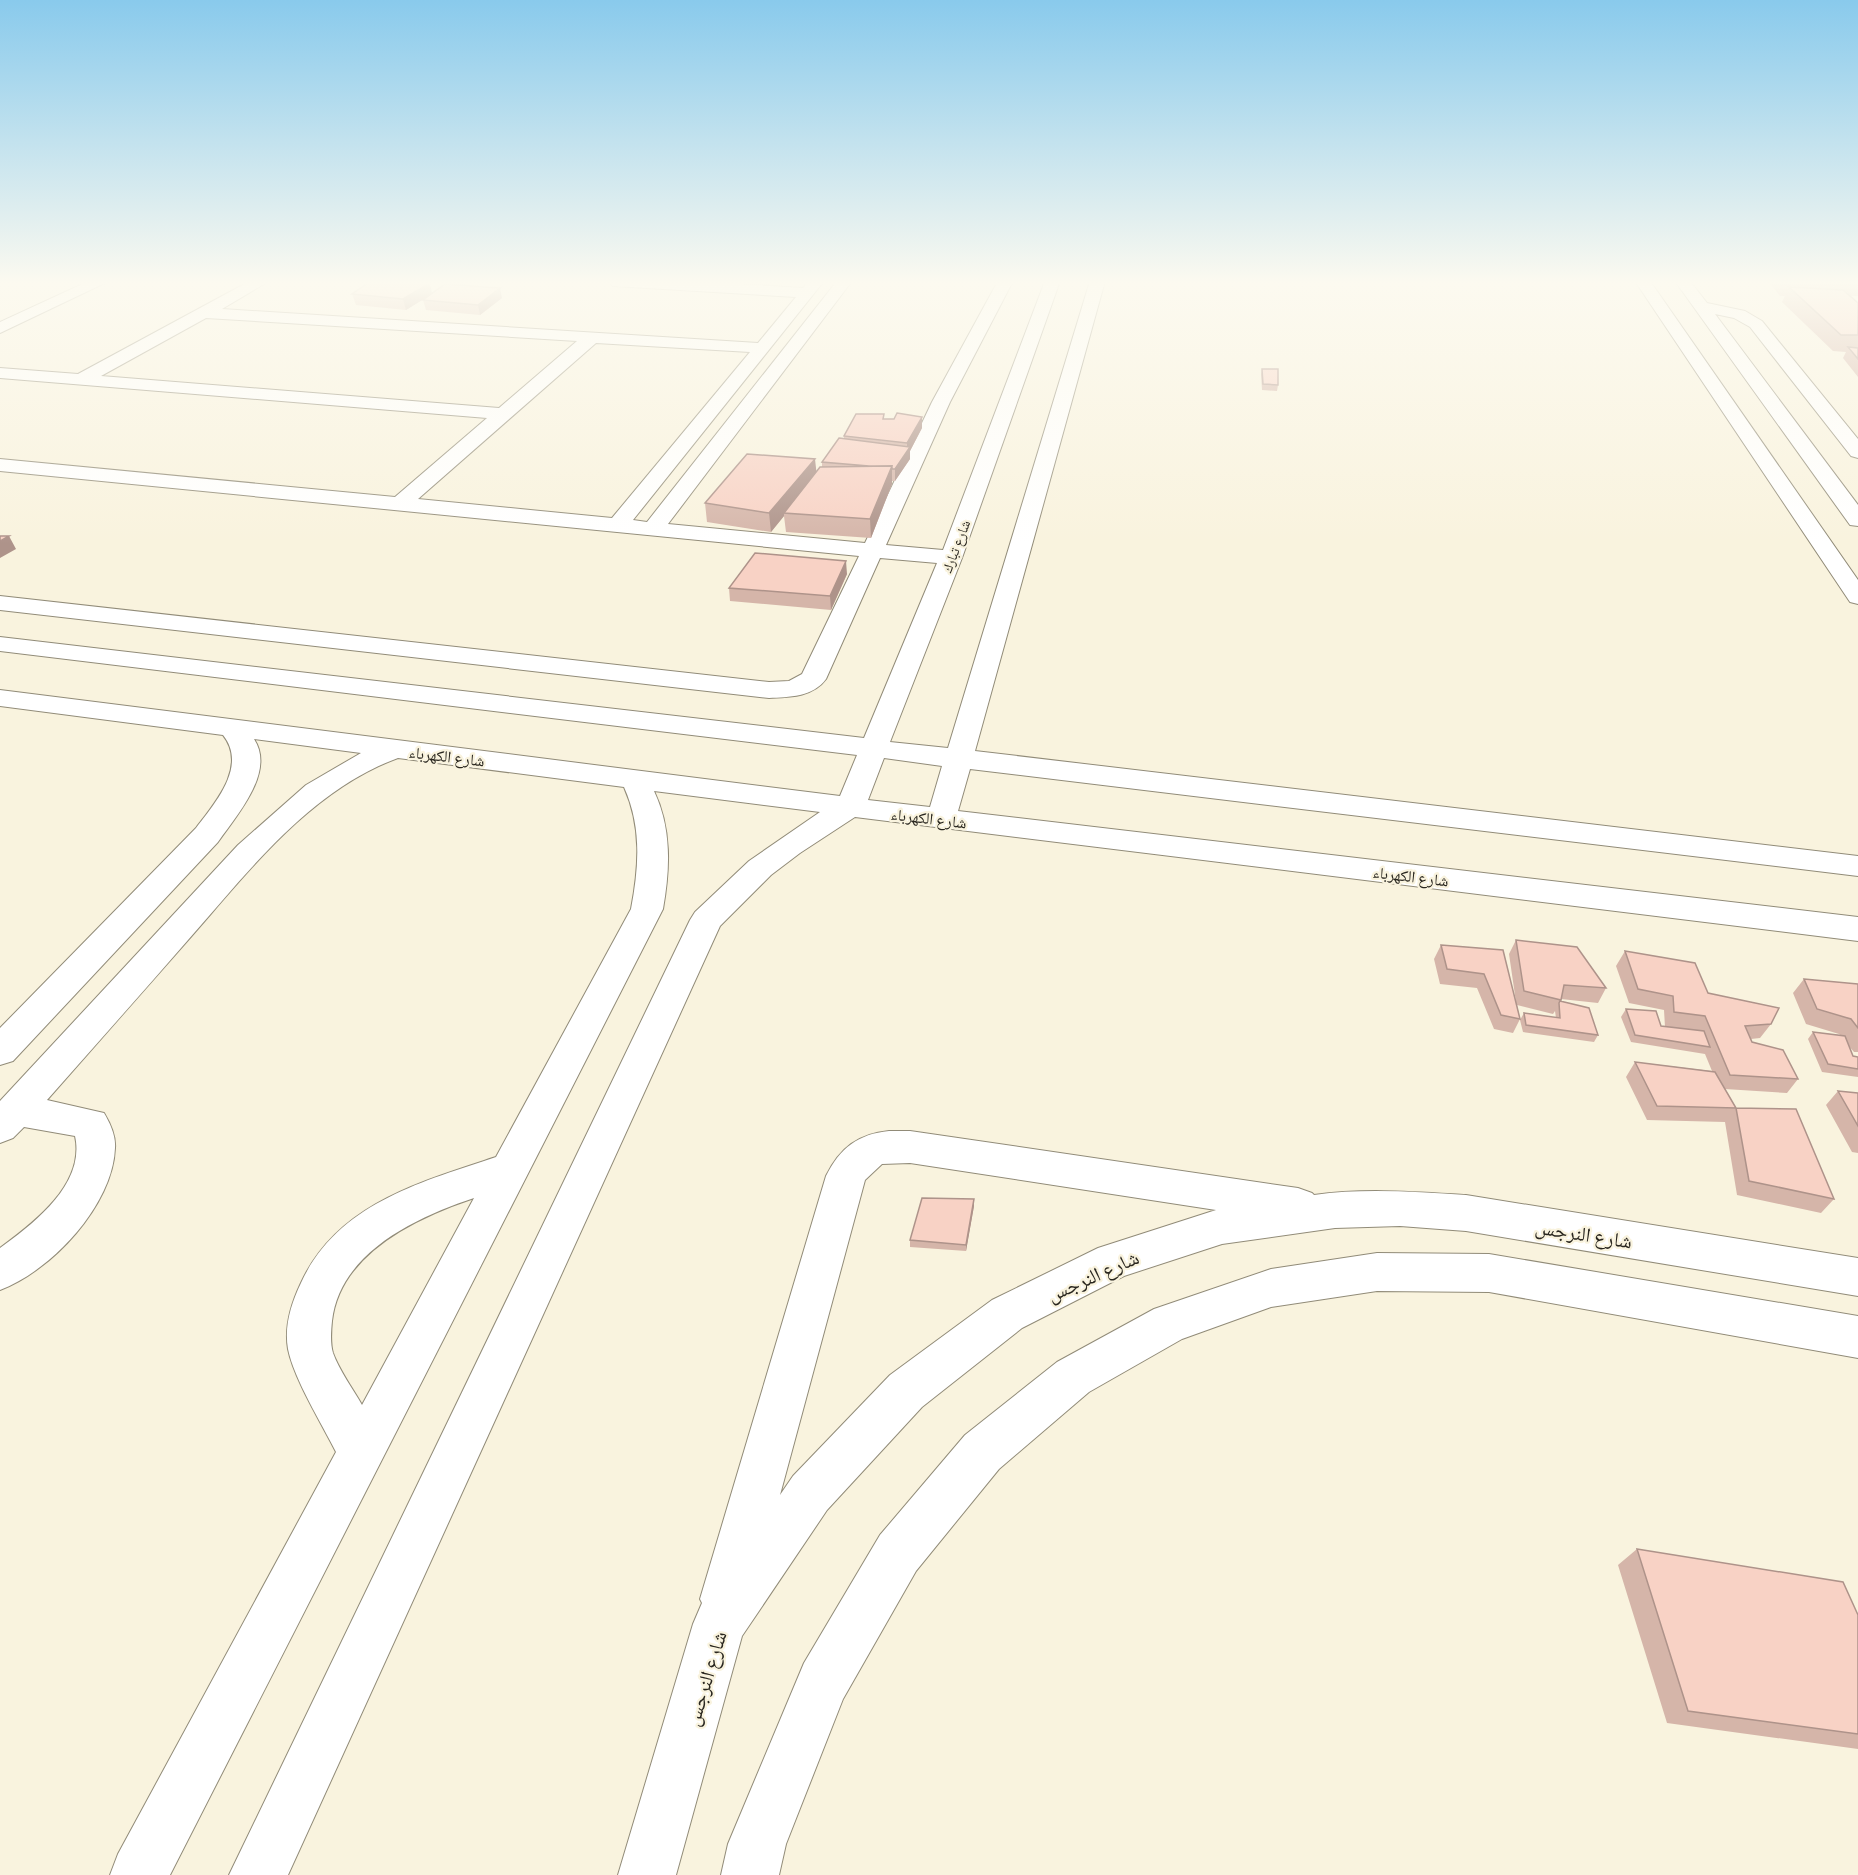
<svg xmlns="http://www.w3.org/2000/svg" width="1858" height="1875" viewBox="0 0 1858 1875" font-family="Literata,'Noto Naskh Arabic',serif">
<rect width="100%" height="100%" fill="#f9f3de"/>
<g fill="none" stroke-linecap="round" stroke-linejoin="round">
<defs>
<path id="minor" d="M 89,281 L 109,281 L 0,333 L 0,322 Z
M 250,281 L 269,281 L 222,309 L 758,343 L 796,297 L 613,286 L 606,281 L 691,281 L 803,288 L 809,281 L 824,281 L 633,520 L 647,522 L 837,281 L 852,281 L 668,524 L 865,543 L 932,402 L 998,281 L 1013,281 L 950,402 L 886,545 L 943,550 L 1045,281 L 1060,281 L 962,558 L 890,742 L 948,748 L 1090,281 L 1105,281 L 975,751 L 1858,856 L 1858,876 L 970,769 L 958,811 L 1858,917 L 1858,941 L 855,817 L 800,853 L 771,875 L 720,926 L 288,1875 L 229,1875 L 690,920 L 695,912 L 749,861 L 820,812 L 654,791 C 672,829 670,869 663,909 L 170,1875 L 110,1875 L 118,1854 L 336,1452 C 322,1424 294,1379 288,1349 C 284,1326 291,1304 301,1283 C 337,1204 421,1182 496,1157 L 631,909 C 639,867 642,827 624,787 L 398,758 C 310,790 248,872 188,940 C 141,994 94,1047 47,1100 L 104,1113 C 110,1123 116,1136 115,1148 C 113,1205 51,1271 0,1290 L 0,1248 C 33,1224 86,1184 75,1136 L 24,1127 L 13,1138 L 0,1143 L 0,1101 L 238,845 L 306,785 L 361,753 L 254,739 C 276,772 236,816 218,842 L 13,1061 L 0,1065 L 0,1028 L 196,828 C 215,803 248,766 223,735 L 0,706 L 0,690 L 840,796 L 857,755 L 0,651 L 0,637 L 864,738 L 937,563 L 880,558 L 826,679 C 813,697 789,697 769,698 L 0,610 L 0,596 L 769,682 L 789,681 L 802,674 L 859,556 L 0,471 L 0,459 L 395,497 L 487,418 L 0,378 L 0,368 L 78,374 ZM 206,318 L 577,341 L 499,408 L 101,376 ZM 596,343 L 750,352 L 612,518 L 418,499 ZM 884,758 L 942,766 L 930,807 L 868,800 ZM 474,1198 L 362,1405 C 353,1389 339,1370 333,1353 C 330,1343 331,1331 332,1321 C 340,1252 417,1217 474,1198 Z
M 1635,281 L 1650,281 L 1858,580 L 1858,604 L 1850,602 Z
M 1675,281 L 1690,281 L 1707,303 L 1745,311 L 1762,321 L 1858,439 L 1858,458 L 1851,456 L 1750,327 L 1734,318 L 1715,314 L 1858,505 L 1858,526 L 1850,525 Z
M 889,1131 L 910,1131 L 1298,1188 L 1312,1193 L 1314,1195 C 1364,1188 1415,1192 1466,1195 L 1858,1258 L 1858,1296 L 1466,1231 L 1400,1226 L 1335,1228 L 1222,1244 L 1124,1276 L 1022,1328 L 922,1407 L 827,1510 L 742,1636 L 676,1875 L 618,1875 L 693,1624 L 702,1603 L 700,1599 L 826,1176 C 840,1148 858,1134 889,1131 ZM 910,1163 L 1216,1210 L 1098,1248 L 992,1300 L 890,1375 L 793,1476 L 780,1495 L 865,1180 L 882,1164 Z
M 1377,1253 L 1489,1254 L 1858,1316 L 1858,1358 L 1489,1292 L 1377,1291 L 1271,1307 L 1182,1339 L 1089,1392 L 999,1469 L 916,1571 L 843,1699 L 786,1844 L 779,1875 L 721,1875 L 728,1844 L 804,1663 L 880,1535 L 965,1435 L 1057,1362 L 1154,1309 L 1271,1269 Z"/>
</defs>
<use href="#minor" stroke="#918b78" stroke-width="2"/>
<use href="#minor" fill="#fff" fill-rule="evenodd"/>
</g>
<path fill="#d5b5a9" d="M 1768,281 L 1858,281 L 1858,296 L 1851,296 L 1858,303 L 1858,377 L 1843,358 L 1846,352 L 1833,351 L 1782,302 L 1785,296 L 1780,296 Z
M 432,293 L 502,298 L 480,315 L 426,310 L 423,300 L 429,295 L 406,310 L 356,305 L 352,294 Z
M 1262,369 L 1278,385 L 1277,391 L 1262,390 L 1261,374 Z
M 884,419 L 922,428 L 910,451 L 910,459 L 895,481 L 892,481 L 892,484 L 871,538 L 786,532 L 784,516 L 771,532 L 707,522 L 705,503 L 816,472 L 822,467 L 822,462 L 844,439 L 844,436 Z
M 847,574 L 831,610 L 730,601 L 729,588 Z
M 1516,940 L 1606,988 L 1598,1003 L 1561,999 L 1560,1001 L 1598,1035 L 1594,1042 L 1523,1032 L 1520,1020 L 1524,1013 L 1556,1018 L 1555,1011 L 1553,1014 L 1517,1005 L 1520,1019 L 1513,1033 L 1494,1029 L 1477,988 L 1440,984 L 1434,959 L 1441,945 L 1503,950 L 1516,1002 L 1509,954 Z
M 1625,951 L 1771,1024 L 1760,1038 L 1751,1039 L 1752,1042 L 1798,1079 L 1787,1093 L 1725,1089 L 1736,1108 L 1834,1199 L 1821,1213 L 1737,1195 L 1725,1122 L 1647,1120 L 1626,1077 L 1635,1062 L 1712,1071 L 1705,1054 L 1631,1042 L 1621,1017 L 1626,1009 L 1661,1026 L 1665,1027 L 1664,1010 L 1629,1003 L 1616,966 Z
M 1804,979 L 1858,984 L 1858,1052 L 1854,1052 L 1848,1045 L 1853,1056 L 1858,1057 L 1858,1077 L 1822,1072 L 1808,1039 L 1813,1032 L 1840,1035 L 1839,1034 L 1806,1024 L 1793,993 Z
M 1838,1091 L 1858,1093 L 1858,1153 L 1852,1152 L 1826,1105 Z
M 974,1199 L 974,1206 L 966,1251 L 910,1247 L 910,1240 Z
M 1637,1549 L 1858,1615 L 1858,1749 L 1667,1723 L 1618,1565 Z"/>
<path fill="#ae938a" d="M 430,283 L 432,294 L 406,310 L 403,299 Z
M 500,288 L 502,298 L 480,315 L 478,305 Z
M 922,417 L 922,428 L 910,451 L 910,459 L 895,481 L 895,469 L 907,451 L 907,443 Z
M 815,459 L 817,477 L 784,513 L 784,516 L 771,532 L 769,513 Z
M 892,466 L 892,484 L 871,538 L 870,519 Z
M 9,536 L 16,549 L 0,558 L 0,541 Z
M 846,561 L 847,574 L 831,610 L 830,596 Z
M 974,1199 L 974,1206 L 966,1251 L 966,1245 Z"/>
<path fill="#f8d2c5" stroke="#ae938a" stroke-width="1.5" d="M 371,281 L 402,281 L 430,283 L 403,299 L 352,294 Z
M 445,284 L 500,288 L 478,305 L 423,300 Z
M 1789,287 L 1843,290 L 1858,303 L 1858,335 L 1841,335 Z
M 1848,347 L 1858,348 L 1858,359 Z
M 1262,369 L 1278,369 L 1278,385 L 1263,384 Z
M 897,413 L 922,417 L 907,443 L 844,436 L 856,414 L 884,414 L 883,419 L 894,419 Z
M 839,438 L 910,447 L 895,469 L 892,469 L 892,466 L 869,466 L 822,462 Z
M 747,454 L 815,459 L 769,513 L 705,503 Z
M 892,466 L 870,519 L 784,513 L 820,467 Z
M 0,536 L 9,536 L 0,541 Z
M 755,553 L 846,561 L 830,596 L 729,588 Z
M 1516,940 L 1577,947 L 1606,988 L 1564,985 L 1561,1000 L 1524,991 Z
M 1441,945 L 1503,950 L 1520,1019 L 1501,1015 L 1484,974 L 1447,969 Z
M 1625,951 L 1695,963 L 1708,993 L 1779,1008 L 1771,1024 L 1745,1026 L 1752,1042 L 1783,1050 L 1798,1079 L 1730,1075 L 1705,1016 L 1674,1012 L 1673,996 L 1638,989 Z
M 1804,979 L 1858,984 L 1858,1028 L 1851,1019 L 1817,1009 Z
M 1560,1001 L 1589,1008 L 1598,1035 L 1526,1025 L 1524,1013 L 1560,1018 L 1559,1003 Z
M 1626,1009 L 1656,1011 L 1661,1026 L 1704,1031 L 1710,1047 L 1635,1035 Z
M 1813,1032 L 1845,1036 L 1853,1056 L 1858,1057 L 1858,1069 L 1828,1064 Z
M 1635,1062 L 1715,1072 L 1736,1108 L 1657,1106 Z
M 1838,1091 L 1858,1093 L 1858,1126 Z
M 1736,1108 L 1796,1109 L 1834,1199 L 1749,1181 Z
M 922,1198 L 974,1199 L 966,1245 L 910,1240 Z
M 1637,1549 L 1843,1582 L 1858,1615 L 1858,1734 L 1688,1711 Z"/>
<linearGradient id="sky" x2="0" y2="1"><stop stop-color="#89caec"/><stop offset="0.52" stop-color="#fcfaf0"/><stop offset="1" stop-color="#fcfaf0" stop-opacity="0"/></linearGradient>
<rect width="1858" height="544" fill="url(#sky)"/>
<g text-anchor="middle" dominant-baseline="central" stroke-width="4.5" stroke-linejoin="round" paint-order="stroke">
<g font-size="14" fill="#29261f" stroke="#f9f3de">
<text transform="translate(955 546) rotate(-69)">شارع تبارك</text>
</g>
<g font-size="16" fill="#29261f" stroke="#f9f3de">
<text transform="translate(447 755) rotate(7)">شارع الكهرباء</text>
<text transform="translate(929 817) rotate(7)">شارع الكهرباء</text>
<text transform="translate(1411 875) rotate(7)">شارع الكهرباء</text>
</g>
<g font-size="20" fill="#29261f" stroke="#f9f3de">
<text transform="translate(1584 1232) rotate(9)">شارع النرجس</text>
<text transform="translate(1092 1274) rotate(-24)">شارع النرجس</text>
<text transform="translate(704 1678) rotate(-73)">شارع النرجس</text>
</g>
</g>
</svg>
